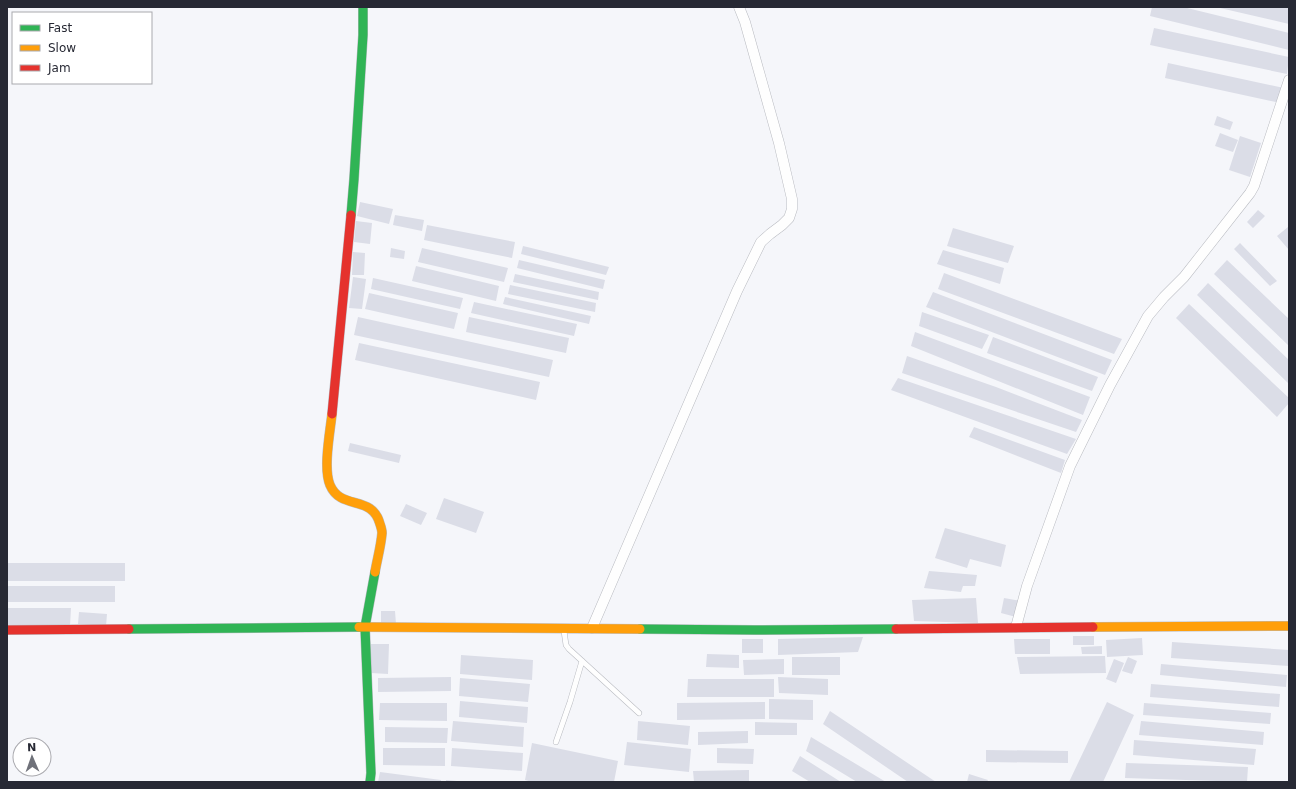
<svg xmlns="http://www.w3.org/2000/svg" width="1296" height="789" viewBox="0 0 1296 789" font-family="'DejaVu Sans',sans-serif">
<rect width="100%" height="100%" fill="#f5f6fa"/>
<path fill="#dbdde7" d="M 1152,7 L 1183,7 L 1289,33 L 1289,50 L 1150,16 Z
M 1220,7 L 1289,7 L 1289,24 L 1220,8 Z
M 1154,28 L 1289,57 L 1287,74 L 1150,45 Z
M 1168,63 L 1284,88 L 1280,103 L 1165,78 Z
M 1217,116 L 1233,122 L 1230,130 L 1214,125 Z
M 1220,133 L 1238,140 L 1233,152 L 1215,146 Z
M 1240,136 L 1261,143 L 1250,177 L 1229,170 Z
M 360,202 L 393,209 L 389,224 L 357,216 Z
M 1258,210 L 1265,216 L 1253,228 L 1247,222 Z
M 395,215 L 424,220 L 422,231 L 393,225 Z
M 356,221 L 372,223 L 370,244 L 354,242 Z
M 427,225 L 515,242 L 512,258 L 424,240 Z
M 1288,227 L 1289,229 L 1289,250 L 1277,236 Z
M 953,228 L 1014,246 L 1008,263 L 947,246 Z
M 1240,243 L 1277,281 L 1270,286 L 1234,249 Z
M 523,246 L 609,267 L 606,275 L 521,254 Z
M 391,248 L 405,251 L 404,259 L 390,257 Z
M 422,248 L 508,268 L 504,282 L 418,262 Z
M 943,250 L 1004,268 L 1000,284 L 937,264 Z
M 353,252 L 365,253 L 364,275 L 352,275 Z
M 519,260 L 605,280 L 603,289 L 517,268 Z
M 1227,260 L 1289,319 L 1289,346 L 1214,274 Z
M 416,266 L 499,286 L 496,301 L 412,281 Z
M 944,273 L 1122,339 L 1114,354 L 938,289 Z
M 515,274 L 599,292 L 598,300 L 513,282 Z
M 353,277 L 366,279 L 362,309 L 349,308 Z
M 373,278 L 463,298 L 460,309 L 371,289 Z
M 1208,283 L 1289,360 L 1289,384 L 1197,295 Z
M 510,285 L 596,303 L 595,312 L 508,294 Z
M 933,292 L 1112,360 L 1105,375 L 926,307 Z
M 369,293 L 458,313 L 454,329 L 365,309 Z
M 505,297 L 591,316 L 589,324 L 503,304 Z
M 474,302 L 577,324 L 574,336 L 471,313 Z
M 1189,304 L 1289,398 L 1289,403 L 1277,417 L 1176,318 Z
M 922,312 L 989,335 L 982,349 L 919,326 Z
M 358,317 L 553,360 L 549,377 L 354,335 Z
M 469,317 L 569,338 L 566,353 L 466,332 Z
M 915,332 L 1090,397 L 1083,415 L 911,346 Z
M 993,337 L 1098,377 L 1092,391 L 987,353 Z
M 359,343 L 540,382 L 536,400 L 355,360 Z
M 907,356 L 996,387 L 1082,420 L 1076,432 L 902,373 Z
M 898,378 L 1076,439 L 1067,454 L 891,390 Z
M 974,427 L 1065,460 L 1061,473 L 969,437 Z
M 350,443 L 401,455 L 399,463 L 348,451 Z
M 444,498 L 484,512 L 476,533 L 436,519 Z
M 406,504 L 427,513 L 421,525 L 400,516 Z
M 945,528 L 1006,545 L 1001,567 L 970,559 L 967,568 L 935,558 Z
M 7,563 L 125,563 L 125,581 L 7,581 Z
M 929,571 L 977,575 L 975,586 L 963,586 L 961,592 L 924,588 Z
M 7,586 L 115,586 L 115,602 L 7,602 Z
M 976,598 L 978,623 L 914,621 L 912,600 Z
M 1004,598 L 1021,601 L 1016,617 L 1001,613 Z
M 7,608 L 71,608 L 70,626 L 7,625 Z
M 381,611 L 395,611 L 396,624 L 381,624 Z
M 79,612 L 107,614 L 106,626 L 78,624 Z
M 1073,636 L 1094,636 L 1094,645 L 1073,645 Z
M 863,637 L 858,652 L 778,655 L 778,639 Z
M 1142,638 L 1143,655 L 1107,657 L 1106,640 Z
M 742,639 L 763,639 L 763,653 L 742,653 Z
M 1014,639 L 1050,639 L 1050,654 L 1015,654 Z
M 1172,642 L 1289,650 L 1289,666 L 1171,658 Z
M 371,644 L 389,644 L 388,674 L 371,673 Z
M 1102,646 L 1102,654 L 1082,654 L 1081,647 Z
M 707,654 L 739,655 L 739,668 L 706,667 Z
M 461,655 L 533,660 L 532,680 L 460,674 Z
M 1105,656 L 1106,673 L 1020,674 L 1017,657 Z
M 792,657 L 840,657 L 840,675 L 792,675 Z
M 1128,657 L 1137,661 L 1132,674 L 1122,671 Z
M 784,659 L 784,674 L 744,675 L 743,660 Z
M 1114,659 L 1124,663 L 1116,683 L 1106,679 Z
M 1161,664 L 1287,675 L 1286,687 L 1160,675 Z
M 451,677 L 451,691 L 378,692 L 378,678 Z
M 778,677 L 828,679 L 828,695 L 779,693 Z
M 460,678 L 530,684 L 528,702 L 459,696 Z
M 688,679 L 774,679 L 774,697 L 687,697 Z
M 1151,684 L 1280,694 L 1279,707 L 1150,697 Z
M 769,699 L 813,700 L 813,720 L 769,719 Z
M 460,701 L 528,707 L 527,723 L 459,717 Z
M 765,702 L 765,719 L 677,720 L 677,703 Z
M 1107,702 L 1134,715 L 1103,782 L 1069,782 Z
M 380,703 L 447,703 L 447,721 L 379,720 Z
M 1144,703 L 1271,713 L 1270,724 L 1143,715 Z
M 830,711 L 936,782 L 908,782 L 823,724 Z
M 453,721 L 524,727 L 523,747 L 451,741 Z
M 638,721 L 690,726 L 688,745 L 637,740 Z
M 1141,721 L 1264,732 L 1263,745 L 1139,735 Z
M 755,722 L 797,723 L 797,735 L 755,735 Z
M 385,727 L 448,728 L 447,743 L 385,742 Z
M 748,731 L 748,743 L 698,745 L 698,732 Z
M 811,737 L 886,782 L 857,782 L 806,751 Z
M 1134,740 L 1256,749 L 1254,765 L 1133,755 Z
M 627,742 L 691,749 L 689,772 L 624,765 Z
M 532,743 L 618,761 L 614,782 L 532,782 L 525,780 Z
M 383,748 L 445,748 L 445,766 L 383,765 Z
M 452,748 L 523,753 L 522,771 L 451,766 Z
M 717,748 L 754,749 L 753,764 L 717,763 Z
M 986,750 L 1068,751 L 1068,763 L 986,762 Z
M 800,756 L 841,782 L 810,782 L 792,771 Z
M 1126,763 L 1248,767 L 1247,782 L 1125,778 Z
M 749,770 L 749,782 L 694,782 L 693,771 Z
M 380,772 L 441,780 L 441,782 L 378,782 Z
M 969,774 L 988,780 L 987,782 L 967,782 Z
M 446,780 L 457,781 L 457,782 L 446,782 Z"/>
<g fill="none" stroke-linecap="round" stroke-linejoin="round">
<defs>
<path id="lane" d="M 564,631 L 566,645 L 569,649 L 639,713
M 556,742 L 570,702 L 582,661"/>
<path id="street" d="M 1016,627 L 1027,586 L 1070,466 L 1110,385 L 1148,316 L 1164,297 L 1184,277 L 1250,193 L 1254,186 L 1289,80
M 592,628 L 737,291 L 761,242 L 770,234 L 782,225 L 789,218 L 792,209 L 792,199 L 779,143 L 745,22 L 739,7"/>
<path id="fast" d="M 351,215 L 354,179 L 363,35 L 363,7
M 129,629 L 359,627
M 640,629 L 755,630 L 896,629
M 370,782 L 371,773 L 365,627 L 375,572"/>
<path id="slow" d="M 332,414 C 330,432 323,469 330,485 C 341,511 372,494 380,524 C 381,527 382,530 382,533 C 381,546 377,560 375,572
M 359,627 L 640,629
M 1093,627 L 1289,626"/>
<path id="jam" d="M 332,414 L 351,215
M 896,629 L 1093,627
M 7,630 L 129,629"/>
</defs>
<use href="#lane" stroke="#b9bbc1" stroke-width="6"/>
<use href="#street" stroke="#b9bbc1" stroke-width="11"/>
<use href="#fast" stroke="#b9bbc1" stroke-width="10"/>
<use href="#slow" stroke="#b9bbc1" stroke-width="10"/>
<use href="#jam" stroke="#b9bbc1" stroke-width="10"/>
<use href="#lane" stroke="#fefefe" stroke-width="5"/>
<use href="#street" stroke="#fefefe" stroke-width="10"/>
<use href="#fast" stroke="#30b455" stroke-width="9"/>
<use href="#slow" stroke="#ff9f0a" stroke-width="9"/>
<use href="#jam" stroke="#e5322d" stroke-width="9"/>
</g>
<rect width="1296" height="789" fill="none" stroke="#272934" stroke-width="16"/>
<rect x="12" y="12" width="140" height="72" fill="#ffffff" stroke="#a9a9ae"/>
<rect x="20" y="25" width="20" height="6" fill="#30b455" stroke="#a9a9ae"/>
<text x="48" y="32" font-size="12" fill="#272934">Fast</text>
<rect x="20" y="45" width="20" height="6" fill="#ff9f0a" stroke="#a9a9ae"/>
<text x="48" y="52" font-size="12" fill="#272934">Slow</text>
<rect x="20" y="65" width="20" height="6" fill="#e5322d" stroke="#a9a9ae"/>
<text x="48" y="72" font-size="12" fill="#272934">Jam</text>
<g transform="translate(32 757) rotate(358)"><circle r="19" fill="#ffffff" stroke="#a9a9ae"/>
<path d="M0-3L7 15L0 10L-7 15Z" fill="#6f7179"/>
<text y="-6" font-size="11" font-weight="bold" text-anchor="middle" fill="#272934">N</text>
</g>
</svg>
